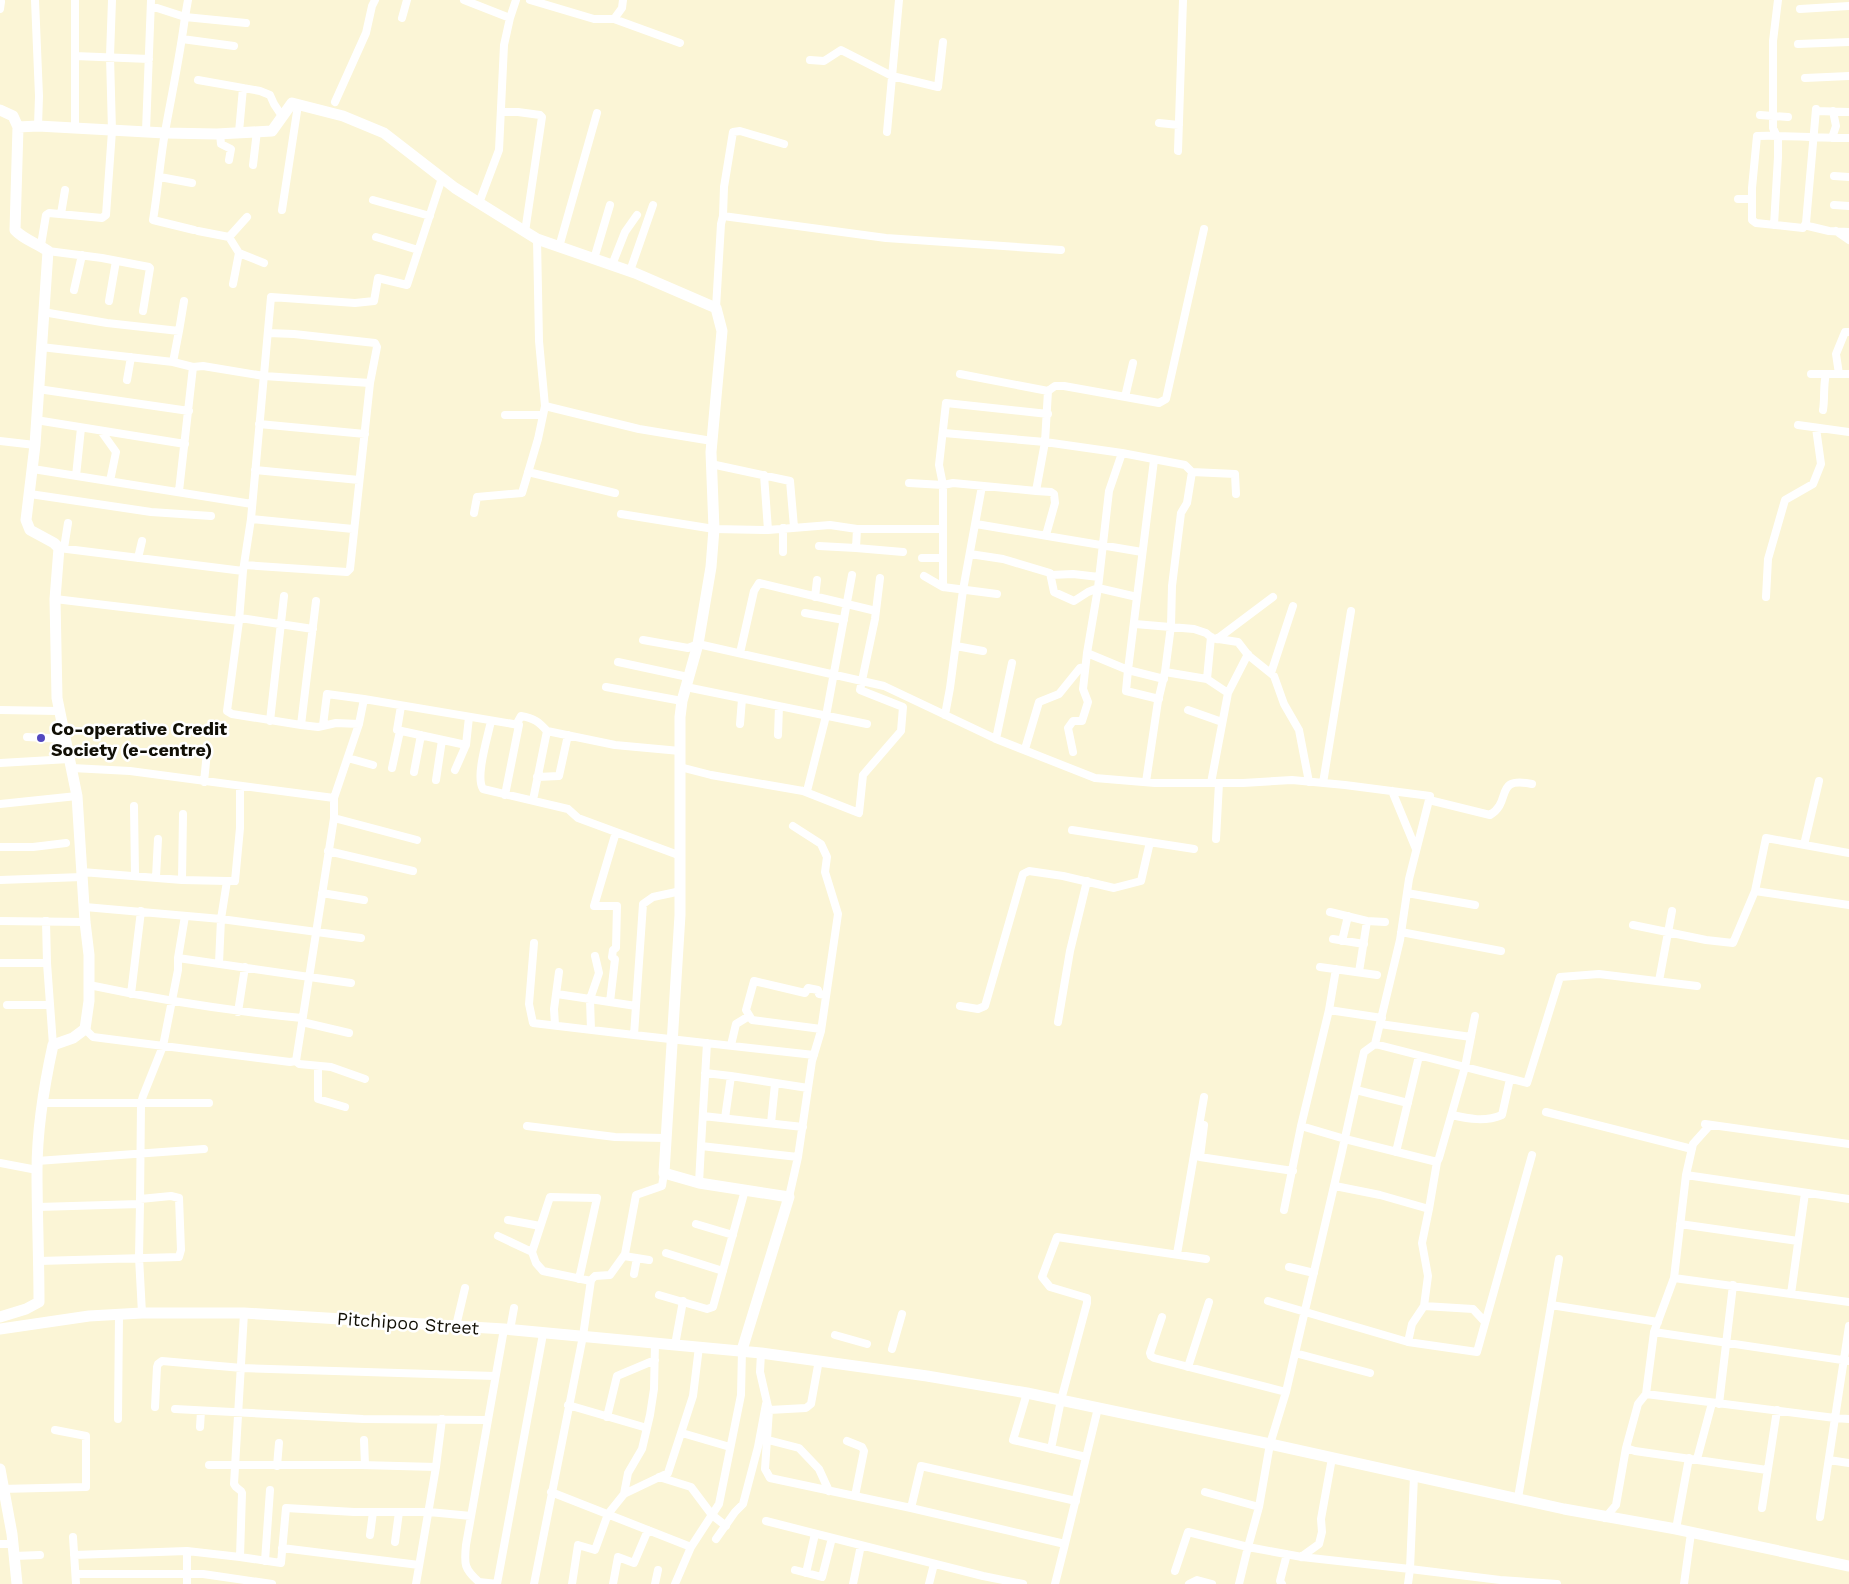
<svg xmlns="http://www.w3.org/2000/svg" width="1849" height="1584" viewBox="0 0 1849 1584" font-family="'Work Sans',sans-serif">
<rect width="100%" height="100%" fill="#fbf5d6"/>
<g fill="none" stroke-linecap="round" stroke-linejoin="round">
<path stroke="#fff" stroke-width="8" d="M 35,0 L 39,96 L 38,126
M 188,0 L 185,17 L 246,23
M 464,0 L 510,18
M 530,0 L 594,19 L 614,19 L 622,8 L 623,0
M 151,6 L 185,17 C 180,56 172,93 165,132 C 160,161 158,190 153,220 L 194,230
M 0,9 L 1,2
M 1800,9 L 1849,6
M 402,18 L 407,0
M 614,19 L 680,43
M 182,39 L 234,46
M 1798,44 L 1849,42
M 75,56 L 149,59
M 810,60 L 824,61 L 841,50 L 892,76 L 938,87 L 943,42
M 1805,78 L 1849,76
M 198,80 L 260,91 L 270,95 L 274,104 L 282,116
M 335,102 L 366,33 L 372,6 L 375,0
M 1816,109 L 1806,223 L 1803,228 L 1756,223 L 1752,220 L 1752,188 L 1757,136 C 1788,135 1818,138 1849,138
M 1816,111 L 1849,112
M 501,112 L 518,112 L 540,115 L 542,117 L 525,232
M 1760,115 L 1788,117
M 1159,123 L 1179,125
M 75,128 L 75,0
M 146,131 L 151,0
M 239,132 L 243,88
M 887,132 L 899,0
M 220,134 L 221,144 L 231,149 L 229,160
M 1832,138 L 1836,126 L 1833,111
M 1178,151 L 1183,0
M 253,165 L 257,131
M 1834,176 L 1849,177
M 160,177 L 192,183
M 1738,199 L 1752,199
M 373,200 L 430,216
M 479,203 L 499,150 L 504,45 L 510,18 L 516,0
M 1834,205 L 1849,206
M 282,210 L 298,105
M 61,214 L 65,190
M 723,216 L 886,238 L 1061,250
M 1806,223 L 1808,226 L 1829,231 L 1849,232
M 1774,225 L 1778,157 L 1778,139 L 1773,128 L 1773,41 L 1778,0
M 198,231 L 229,237 L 239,253 L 233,284
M 1836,231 L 1849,240
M 229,237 L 247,217
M 376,237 L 418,250
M 41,245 L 46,215 L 49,213 L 102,218 L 106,215 L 112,131 L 110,56 L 112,0
M 559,247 L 597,113
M 48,251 L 102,258 L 149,267 L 150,268 L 143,311
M 239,253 L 264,263
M 594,259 L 610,205
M 612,265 L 625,232 L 637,215
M 630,271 L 653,205
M 74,290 L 82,255
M 109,301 L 116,261
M 716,308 L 721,224 L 723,216 L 724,187 L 733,132 L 740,131 L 784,144
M 43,312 L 107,323 L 179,331 L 184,301
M 41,347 L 173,362 L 193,367 L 203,366 L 264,376 L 370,383
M 173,362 L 179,331
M 960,374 L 1048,391
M 1811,374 L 1849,374
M 1839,374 L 1836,354 L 1845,332 L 1849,332
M 127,380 L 131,357
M 38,389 L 189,411
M 1125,397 L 1133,363
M 545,406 L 639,429 L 712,441
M 1823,410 C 1825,398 1823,386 1826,374
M 505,415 L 543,415
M 36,420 L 185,444
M 259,424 L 365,434
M 1798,425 L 1849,432
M 101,431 L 116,452 L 110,481
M 944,433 L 1045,442 L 1048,391 L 1055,386 L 1064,386 L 1159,403 L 1166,399 L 1204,229
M 0,441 L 35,445
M 1122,453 L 1109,491 L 1098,588 L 1087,653 L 1128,670 L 1126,691 L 1159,699
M 1154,460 L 1128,670 L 1164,679
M 711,464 L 790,481 L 794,527
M 33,469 L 252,504
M 255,470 L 359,480
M 528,472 L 615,493
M 1192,472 L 1235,474 L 1236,494
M 764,475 L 768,530
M 76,476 L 81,428
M 909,483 L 943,485 L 939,465 L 946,403 L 1048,414
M 179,491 L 193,367
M 1036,491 L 1051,492 L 1054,494 L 1055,503 L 1046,535
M 30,494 L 151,512 L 211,516
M 474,513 L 477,497 L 522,493 L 538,439 L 545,406 L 539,341 L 537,239
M 621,514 L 714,529 L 768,530 L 830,525 L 857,529 L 943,529 L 943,485 L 953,483 L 1036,491 L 1045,442 L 1122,453 L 1185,465 L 1192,472 L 1187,503 L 1181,513 L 1172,586 L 1171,626 L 1165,672 L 1158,701 L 1146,782
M 251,519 L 353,529
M 976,524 L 1142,552
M 943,529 L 943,587 L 997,594
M 819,546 L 856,548 L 857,529
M 59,548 L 243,571
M 64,548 L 68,523
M 856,548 L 903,552
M 783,552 L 783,528
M 970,554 L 1003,559 L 1050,573 L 1054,592 L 1074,601 L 1088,592 L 1098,588 L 1137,597
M 138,558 L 142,541
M 922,558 L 943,558
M 244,565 L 347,572 L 350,569 L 370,383 L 377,347 L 375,343 L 294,334 L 268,333
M 1051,575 L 1073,574 L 1099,577
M 924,576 L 943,587
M 815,597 L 817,580
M 1766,597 L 1768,559 L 1785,500 L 1813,484 L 1821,464 L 1816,428
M 55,599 L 239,621 L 243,571 L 251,519 L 271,297 L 355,303 L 374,301 L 378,278 L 407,285 L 442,178
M 805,613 L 844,620
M 240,618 L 313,629
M 239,621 L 227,711 L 232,714 L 301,725 L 316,601
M 1135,624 L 1194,629 L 1206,633 L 1212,638 L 1238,642 L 1248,655 L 1274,676 L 1284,704 L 1299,730 L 1309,782
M 1217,639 L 1273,597
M 643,640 L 688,648 L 698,644 L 884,686 L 996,739 L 1095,778 L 1155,783 L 1243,783 L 1292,780 L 1345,785 L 1430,796 L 1409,879 L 1400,940 L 1375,1044
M 956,646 L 983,651
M 740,653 L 754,591 L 759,583 L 876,611
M 618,662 L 688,677
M 1165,672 L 1207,679 L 1228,693
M 1271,673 L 1293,606
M 1207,679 L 1211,637
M 606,687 L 682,701
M 686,687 L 867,724
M 401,706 L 397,730 L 466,745 L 455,770
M 0,710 L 58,711
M 1188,710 L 1222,722
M 945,715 L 950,688 L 963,590 L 982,486
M 270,721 L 284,596
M 491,721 C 488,736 475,777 483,789 L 568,809 L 578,818 L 681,856
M 740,724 L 742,699
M 301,725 L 318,727 L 336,723 L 359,724
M 323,725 L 327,694 L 364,699
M 516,725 L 521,716 C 534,718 539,722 547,731
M 778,735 L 779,706
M 27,737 L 65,739
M 996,739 L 1012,663
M 466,745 L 469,717
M 1025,749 L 1039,702 L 1059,694 L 1080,668 L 1085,667
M 1073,752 L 1068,728 L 1073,721 L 1082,721 L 1088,702 L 1083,689 L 1087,653
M 348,758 L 373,765
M 0,763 L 69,759
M 680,767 L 711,775 L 803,791 L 807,791 L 826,716 L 852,575
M 72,768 L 130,771 L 334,798
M 392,768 L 400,731
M 414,772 L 421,735
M 537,777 L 559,776 L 568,735
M 436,780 L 442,740
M 204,782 L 207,752
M 1211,783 L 1228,693 L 1248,654
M 1323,783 L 1351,611
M 803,791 L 859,813 L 863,775 L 901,731 L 903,707 L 860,690 L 875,619 L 880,578
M 1392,791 L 1416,849
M 533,800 L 547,731 L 615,745 L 680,751
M 1429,800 L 1490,815 C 1513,801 1493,776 1532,784
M 0,804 L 77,796
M 134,806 L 135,875
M 334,818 L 417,840
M 1072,830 L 1194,849
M 1216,839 L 1219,783
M 1804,845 L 1819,781
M 0,847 L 33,847 L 66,843
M 328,851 L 413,871
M 82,872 L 182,880 L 227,881
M 156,877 L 158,839
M 0,880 L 82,877
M 182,880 L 183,814
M 1755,891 L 1849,905
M 322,893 L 364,900
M 1407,893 L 1475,905
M 85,907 L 221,919 L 361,938
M 1330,912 L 1367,921 L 1385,922
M 0,921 L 85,922
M 46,921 L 47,963
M 1633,925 L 1706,940 L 1733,943 L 1755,891 L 1766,838 L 1849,853
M 1401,932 L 1501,951
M 1333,939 L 1364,944
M 1342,941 L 1348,916
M 534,943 L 529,1004 L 533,1023 L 634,1035 L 643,904 L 653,897 L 681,891
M 178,958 L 351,983
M 0,963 L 47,963 L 53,1045
M 219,963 L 221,919 L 227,881 L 235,881 L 240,828 L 240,787
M 1320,967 L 1377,975
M 1359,972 L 1367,921
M 1659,981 L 1672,911
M 89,985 C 160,1000 230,1011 302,1018
M 131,994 L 141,911
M 557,994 L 636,1006
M 610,1002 L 615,959 L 612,957 L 613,950 L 616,948 L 617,906 L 594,906 L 616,832
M 7,1005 L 50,1005
M 960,1006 L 978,1009 L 985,1006 L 1023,874 L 1029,871 L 1063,876 L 1114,888 L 1141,881 L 1150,842
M 1329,1010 L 1382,1018
M 238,1012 L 245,967
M 302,1022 L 349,1033
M 1058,1022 L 1070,951 L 1087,881
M 1380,1024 L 1471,1037
M 555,1025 L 554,1009 L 559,972
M 85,1029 L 93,1037 L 290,1062 L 296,1061 L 299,1064 L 331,1067 L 365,1079
M 821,1029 L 752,1020 L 746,1010 L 754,981 L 805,993 L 808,988 L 818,990 L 819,994 L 826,995
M 591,1030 L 590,999 L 599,973 L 595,956
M 634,1035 L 814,1055
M 731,1045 L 736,1024 L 749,1016
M 296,1061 L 334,818 L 334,798 L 359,724 L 364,699 L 519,725 L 505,795
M 318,1066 L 318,1099 L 345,1107
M 705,1073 L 731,1076 L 808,1088
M 1356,1090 L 1408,1103
M 43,1103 L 209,1103
M 1546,1112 L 1692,1149
M 1452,1115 C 1469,1119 1485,1122 1502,1115 L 1510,1079
M 703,1116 L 803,1127
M 725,1118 L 731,1076
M 771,1123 L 775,1084
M 1705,1124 L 1849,1144
M 1204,1125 L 1200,1157 L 1293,1171
M 527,1126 L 615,1137 L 665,1138
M 1301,1126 L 1345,1139 L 1437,1162
M 701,1146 L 707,1043
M 1396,1152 L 1419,1056
M 37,1161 L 204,1149
M 0,1163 L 37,1170
M 1686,1175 L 1849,1199
M 699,1183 L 701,1146 L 798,1157
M 1335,1186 L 1380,1195 L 1429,1209 L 1437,1162 L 1439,1158 L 1465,1067 L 1475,1016
M 789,1197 L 798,1157 L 812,1061 L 821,1031 L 838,914 L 825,872 L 827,857 L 821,844 L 793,826
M 140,1204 L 141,1103 L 143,1096 L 163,1046 L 178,970 L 178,958 L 185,916
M 38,1207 L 140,1204 L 139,1257 L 142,1313
M 1284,1210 L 1301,1126 L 1329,1010 L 1336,969
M 508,1220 L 540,1226
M 696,1224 L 733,1235
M 1680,1224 L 1798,1241
M 498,1236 L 532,1252
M 666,1253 L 723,1271
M 1177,1254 L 1204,1097
M 624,1256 L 649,1260
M 39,1261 L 179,1257 L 181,1250 L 179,1198 L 171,1196 L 140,1199
M 1289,1267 L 1314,1273
M 634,1274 L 637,1258
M 1674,1278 L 1849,1302
M 579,1279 L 597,1198 L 550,1197 L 532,1252 L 536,1263 L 543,1271 L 591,1281
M 1791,1294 L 1805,1193
M 659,1295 L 707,1309 L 713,1307 L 745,1190
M 1268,1301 L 1408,1342 L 1477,1352 L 1532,1155
M 1551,1305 L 1658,1322
M 1424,1306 L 1473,1309 L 1485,1322
M 1162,1317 L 1150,1353 L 1151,1356 L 1154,1358 L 1286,1392
M 456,1326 L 465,1288
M 510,1330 L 514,1308
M 1654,1332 L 1849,1361
M 835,1335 L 867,1344
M 1408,1342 L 1412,1324 L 1424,1306 L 1428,1276 L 1422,1243 L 1429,1209
M 675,1345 L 683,1301
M 892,1349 L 902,1314
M 761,1353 L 760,1372 L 768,1407
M 1295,1353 L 1370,1373
M 819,1360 L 811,1404 L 806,1408 L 769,1410 L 765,1469 L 770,1478 L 911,1508
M 1188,1367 L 1209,1302
M 1027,1393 L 1013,1440 L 1086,1457
M 1646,1394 L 1654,1332 L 1674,1278 L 1686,1175 L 1693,1144 L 1710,1125
M 1719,1404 L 1733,1285
M 568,1405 L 647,1428
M 155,1407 L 157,1367 L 158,1364 L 162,1361 L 242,1368 L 495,1376
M 175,1409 L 363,1419 L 487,1420
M 607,1417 L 617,1376 L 655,1360
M 118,1419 L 119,1315
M 200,1427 L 201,1411
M 682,1433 L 730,1447
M 364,1440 L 365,1465
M 768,1440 L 799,1448 L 819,1469 L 829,1491
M 847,1441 L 862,1447 L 864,1451 L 855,1496
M 1051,1449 L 1061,1400 L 1087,1303 L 1087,1298 L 1050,1287 L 1042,1277 L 1057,1237 L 1206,1259
M 1697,1459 L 1712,1403
M 1829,1460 L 1849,1463
M 209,1465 L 361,1465 L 436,1467 L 442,1419
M 277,1466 L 279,1443
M 1767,1470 L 1635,1451 L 1626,1448 L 1638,1404 L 1646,1394 L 1835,1418 L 1849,1326
M 1414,1476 L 1410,1569 L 1500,1580 L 1557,1584
M 659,1477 L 691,1487 L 712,1515 L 726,1526
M 0,1489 L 86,1487 L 86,1436 L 55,1430
M 551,1492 L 691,1547
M 1205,1492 L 1259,1507
M 624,1494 L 628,1473 L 642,1449 L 650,1415 L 654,1389 L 655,1343
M 1518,1498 L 1559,1259
M 1762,1508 L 1777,1410
M 1820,1517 L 1835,1418 L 1849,1419
M 1605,1518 L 1616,1505 L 1626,1448
M 766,1521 L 983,1576 L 1023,1584
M 1676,1529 L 1689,1458
M 370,1535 L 373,1512
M 73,1537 L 76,1584
M 716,1539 L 735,1512 L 743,1504 L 758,1447 L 766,1404
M 395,1542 L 399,1512
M 0,1544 L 13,1544
M 1065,1544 L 1098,1408
M 282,1548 L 419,1565
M 74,1555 L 187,1551
M 14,1556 L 40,1555
M 240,1557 L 281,1563 L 286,1508 L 354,1512 L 429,1512 L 471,1516
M 1301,1557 L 1319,1544 L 1322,1532 L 1321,1519 L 1332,1458
M 265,1561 L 270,1490
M 795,1570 L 822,1577 L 832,1538
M 1175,1571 L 1188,1532 L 1248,1547 L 1239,1584
M 806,1573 L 815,1534
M 76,1574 L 203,1574 L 272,1584
M 479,1582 C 464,1569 464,1564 466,1545 L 504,1329
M 187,1584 L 187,1551 L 240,1557 L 242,1493 L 241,1491 L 236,1487 L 234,1484 L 244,1313
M 416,1584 L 436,1467
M 479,1584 L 479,1582 L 497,1584 L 543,1334
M 534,1584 L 583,1336 L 591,1280 L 595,1276 L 610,1275 L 625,1254 L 636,1195 L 662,1186 L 664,1173
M 572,1584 L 578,1545 L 595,1550 L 608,1514 L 624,1494 L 668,1473 L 693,1396 L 699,1347
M 613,1584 L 618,1557 L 634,1563 L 648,1530
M 655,1584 L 658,1570
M 675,1584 L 691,1547 L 719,1504 L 741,1395 L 742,1350
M 853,1584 L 861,1545
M 929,1584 L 934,1564
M 1055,1584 L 1065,1544 L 911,1508 L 921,1466 L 1076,1501
M 1189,1584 L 1197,1580 L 1212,1584
M 1282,1584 L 1280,1581 L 1287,1554
M 1408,1584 L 1410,1569 L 1302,1557 L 1248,1547 L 1259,1507 L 1270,1444 L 1286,1392 L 1341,1156 L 1364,1052 L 1375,1044 L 1527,1083 L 1560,977 L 1599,974 L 1697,986
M 1684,1584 L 1691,1533"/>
<path stroke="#fff" stroke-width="11" d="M 0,110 L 13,116 L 18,127 L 15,230 C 24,240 37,243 48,251 L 35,445 L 26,520 L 30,530 L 54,543 L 59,548 L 55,599 L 57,698 L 77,796 L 85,922 L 89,955 L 89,1001 L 85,1029 L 73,1038 L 53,1045 C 44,1086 37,1129 37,1171 C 37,1215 39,1258 39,1302 L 26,1309 L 0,1317
M 18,127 L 38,126 L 165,133 L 217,134 L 272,131 L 292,103 L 343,116 L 384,133 L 455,188 L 537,239 L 635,273 L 716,308 L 722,331 L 711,452 L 714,529 L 711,567 L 698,644 L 682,701 L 680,717 L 680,915 L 664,1173 L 699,1183 L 789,1197 L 742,1350
M 0,1329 L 89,1316 L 142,1313 L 244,1313 L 504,1329 L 761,1353 L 927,1376 L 1027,1393 L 1270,1444 L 1564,1509 L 1676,1529 L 1849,1566
M 0,1469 L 12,1534 L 17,1584"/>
</g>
<circle fill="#5348bf" stroke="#fff" stroke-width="2" cx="41" cy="738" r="5"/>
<g text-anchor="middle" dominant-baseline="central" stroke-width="5" stroke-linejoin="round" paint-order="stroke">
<g font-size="18" font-weight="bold" fill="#110f05" stroke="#fff" text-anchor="start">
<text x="51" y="728">Co-operative Credit<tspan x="51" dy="21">Society (e-centre)</tspan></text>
</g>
<g font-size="18" fill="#110f05" stroke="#fff">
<text transform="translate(408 1323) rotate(4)">Pitchipoo Street</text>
</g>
</g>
</svg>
